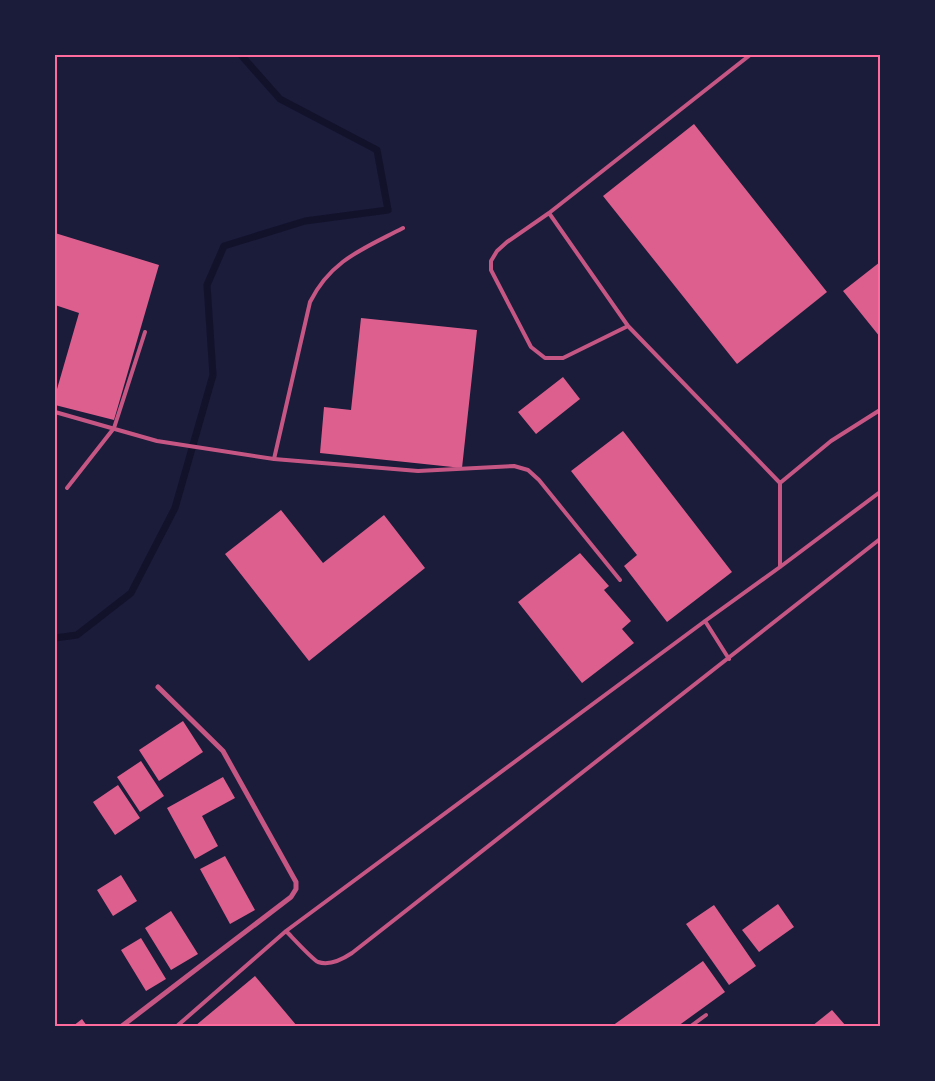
<svg xmlns="http://www.w3.org/2000/svg" width="935" height="1081" viewBox="0 0 935 1081" font-family="Quicksand,sans-serif">
<rect width="100%" height="100%" fill="#1b1b3a"/>
<g fill="none" stroke-linecap="round" stroke-linejoin="round">
<path stroke="#12122b" stroke-width="7" d="M 55,638 L 77,635 L 131,593 L 175,508 L 213,375 L 207,285 L 224,246 L 305,221 L 388,210 L 377,150 L 280,99 L 241,55"/>
</g>
<path fill="#dd5f8e" d="M 694,124 L 827,292 L 737,364 L 603,196 Z
M 55,233 L 159,265 L 114,420 L 55,405 L 55,396 L 79,313 L 55,305 Z
M 880,262 L 880,337 L 843,291 Z
M 361,318 L 477,330 L 462,468 L 320,453 L 324,407 L 351,410 Z
M 563,377 L 580,399 L 536,434 L 518,412 Z
M 623,431 L 732,572 L 667,622 L 624,566 L 637,555 L 571,471 Z
M 281,510 L 323,563 L 384,515 L 425,568 L 309,661 L 225,554 Z
M 580,553 L 609,586 L 604,590 L 631,621 L 622,629 L 634,643 L 582,683 L 518,602 Z
M 183,721 L 203,752 L 159,781 L 139,750 Z
M 141,761 L 164,796 L 140,812 L 117,777 Z
M 223,777 L 235,798 L 202,816 L 218,846 L 195,859 L 167,808 Z
M 118,785 L 140,818 L 115,835 L 93,802 Z
M 225,856 L 255,910 L 230,924 L 200,869 Z
M 121,875 L 137,901 L 113,916 L 97,890 Z
M 778,904 L 794,927 L 759,952 L 742,930 Z
M 714,905 L 756,966 L 729,985 L 686,924 Z
M 171,911 L 198,954 L 171,970 L 145,928 Z
M 141,938 L 166,979 L 146,991 L 121,950 Z
M 703,961 L 725,992 L 678,1026 L 612,1026 Z
M 255,976 L 297,1026 L 195,1026 Z
M 832,1010 L 846,1026 L 812,1026 Z
M 82,1019 L 87,1026 L 73,1026 Z"/>
<g fill="none" stroke-linecap="round" stroke-linejoin="round">
<path stroke="#c65784" stroke-width="4" d="M 549,213 L 628,326 L 780,483
M 628,326 L 563,358 L 545,358 L 531,347 L 491,270 L 491,261 L 497,251 L 507,242 L 549,213 L 750,55
M 55,412 L 157,441 L 274,459 L 418,471 L 514,466 L 528,470 L 539,480 L 620,580
M 274,459 L 310,302 C 331,260 363,249 403,228
M 67,488 L 114,428 L 145,332
M 780,567 L 780,483 L 831,441 L 880,410
M 705,621 L 729,659
M 286,931 C 292,937 312,959 318,962 C 330,966 343,959 352,953 L 880,539
M 177,1026 L 286,931 L 705,621 L 780,567 L 880,492
M 691,1026 L 706,1015"/>
<path stroke="#c65784" stroke-width="5" d="M 122,1026 L 291,897 L 296,889 L 296,882 L 223,751 L 158,687"/>
</g>
<rect width="935" height="1081" fill="none" stroke="#1b1b3a" stroke-width="112"/>
<rect x="56" y="56" width="823" height="969" fill="none" stroke="#ff6b9d" stroke-width="2"/>
</svg>
